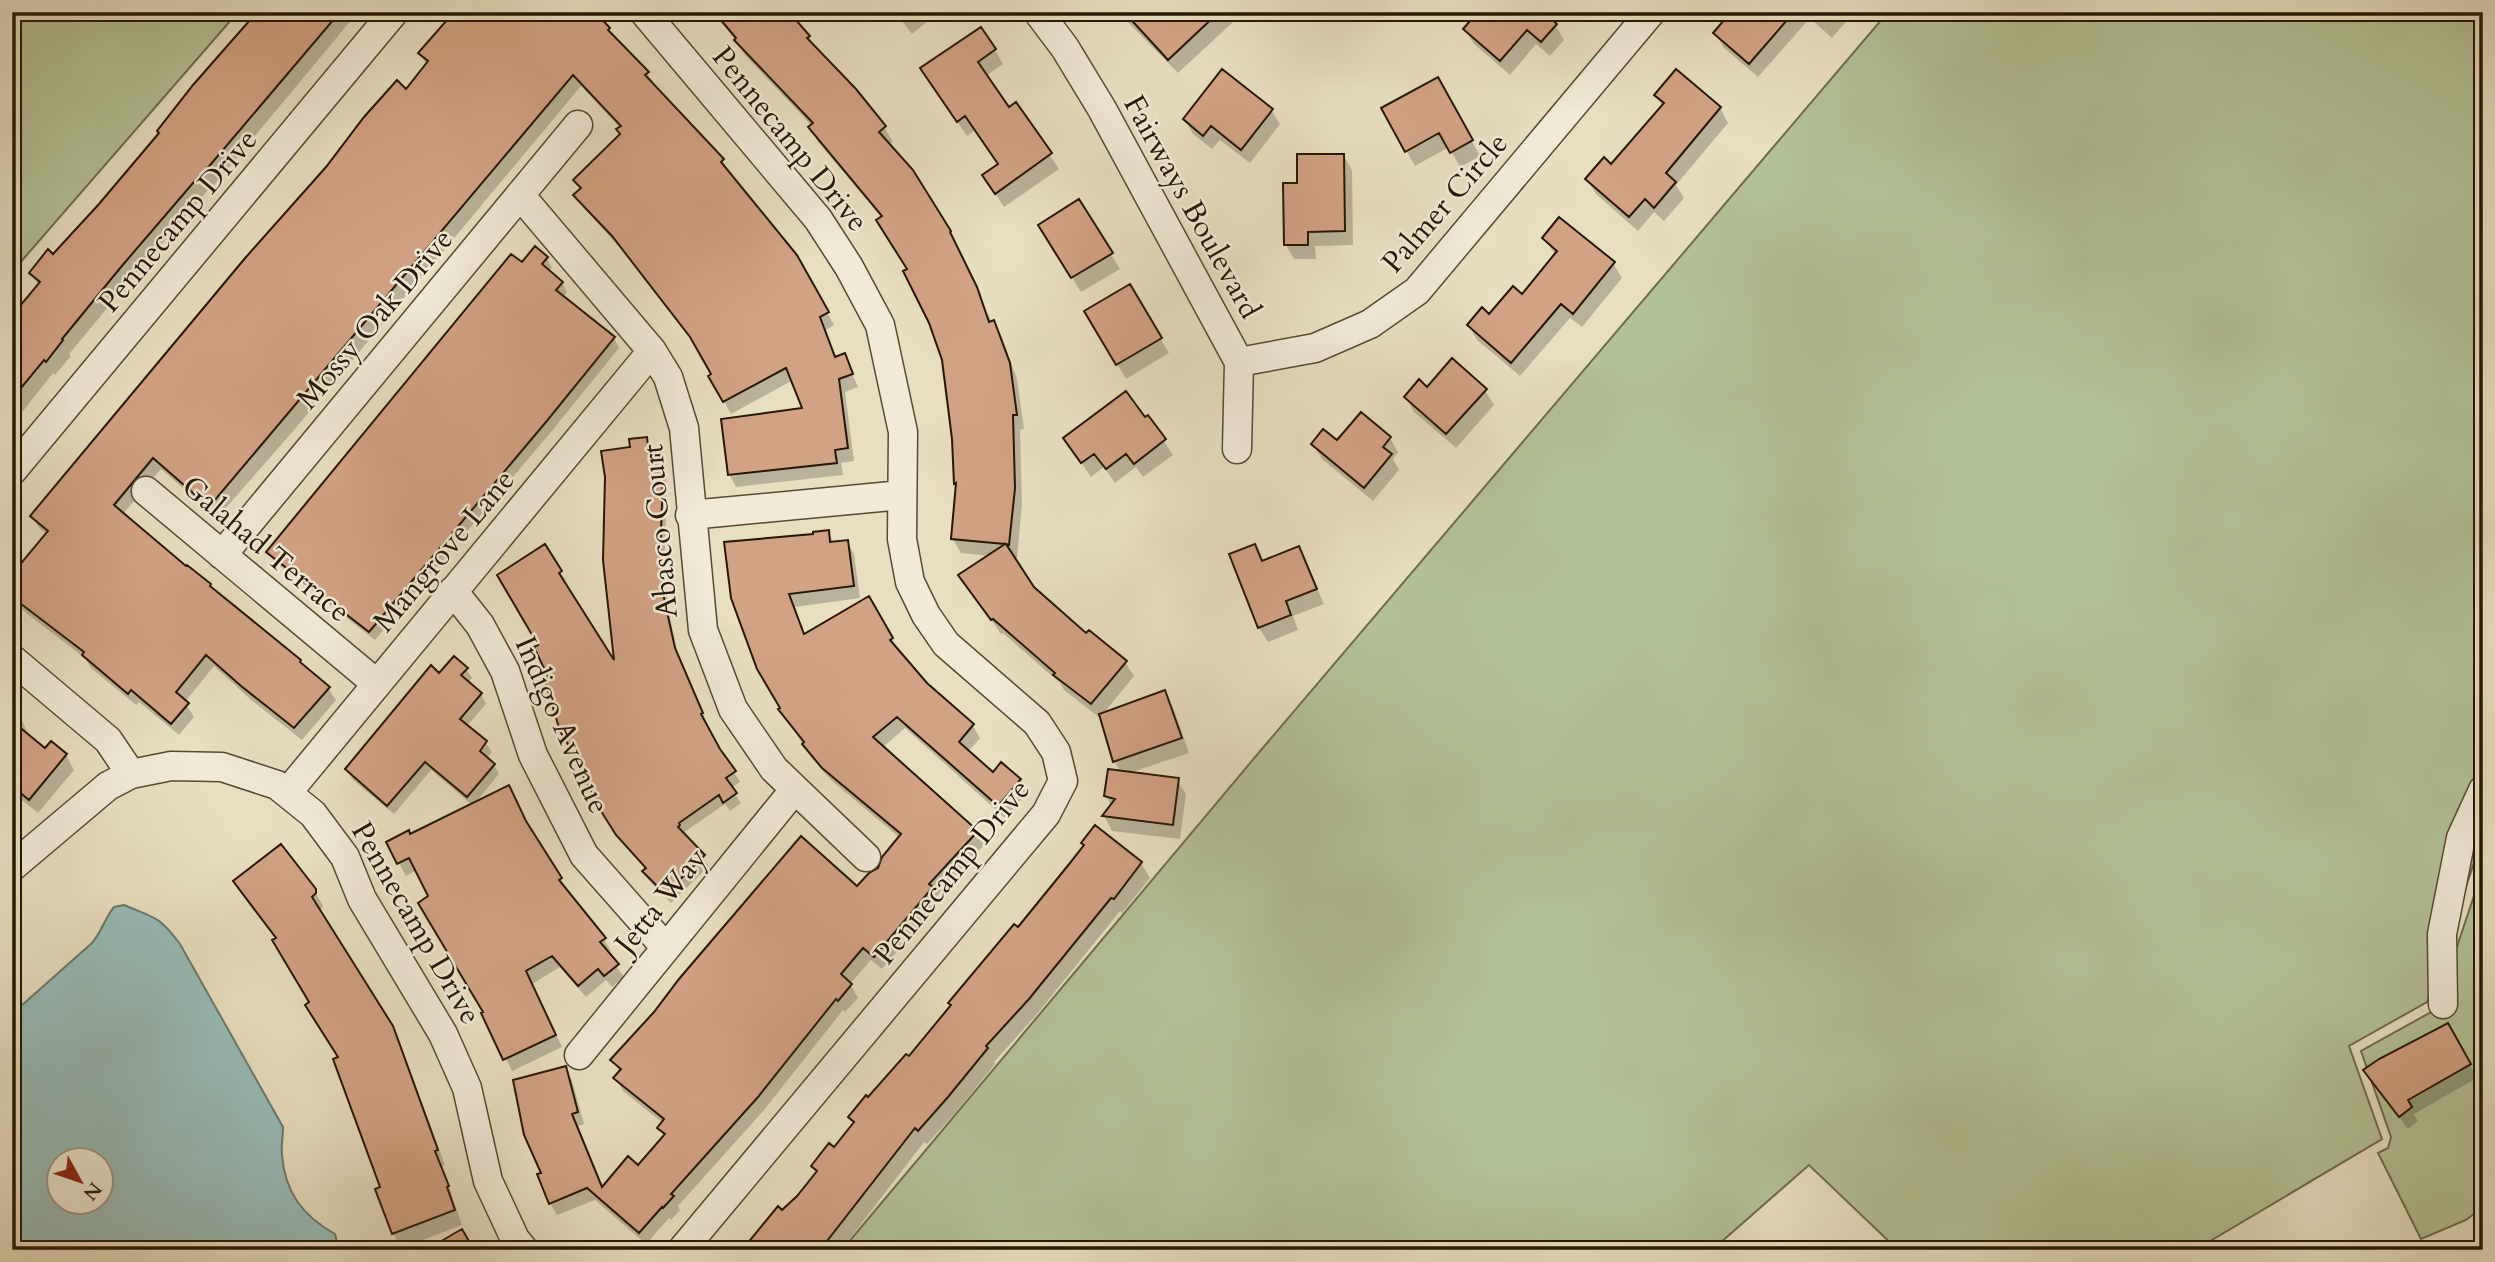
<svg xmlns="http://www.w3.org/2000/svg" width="2495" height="1262" viewBox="0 0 2495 1262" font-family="Cardo,serif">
<rect width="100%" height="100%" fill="#e8dfc1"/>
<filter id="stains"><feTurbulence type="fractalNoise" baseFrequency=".00286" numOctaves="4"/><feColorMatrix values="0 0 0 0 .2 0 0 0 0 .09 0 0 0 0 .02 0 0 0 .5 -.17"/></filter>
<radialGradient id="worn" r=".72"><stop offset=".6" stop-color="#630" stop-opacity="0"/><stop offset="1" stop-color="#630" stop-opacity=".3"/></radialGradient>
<path fill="#b3c296" stroke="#6d6c4c" stroke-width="2" d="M 12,12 L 238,12 L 12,272 Z
M 1888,12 L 2483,12 L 2483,836 L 2427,1002 L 2349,1046 L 2382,1139 L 2195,1250 L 1898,1250 L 1809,1165 L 1712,1250 L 842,1250 L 1256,756 Z
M 2483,869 L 2483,1207 L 2466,1220 L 2421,1239 L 2378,1153 L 2388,1148 L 2391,1137 L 2361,1051 L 2433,1011 L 2437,1006 Z"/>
<path fill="#98bcb8" stroke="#6b7a6f" stroke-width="2" fill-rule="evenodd" d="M 124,905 C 156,919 158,915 180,944 L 283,1127 C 283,1136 281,1146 282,1155 C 285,1193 303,1216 335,1234 L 339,1250 L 12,1250 L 12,1014 L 92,943 C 102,931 105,918 114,907 ZM 60,1160 L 102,1160 L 102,1202 L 60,1202 Z"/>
<path fill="#0003" d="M 258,12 L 358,12 L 209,191 L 208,190 L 129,282 L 69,354 L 71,356 L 55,375 L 53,373 L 12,425 L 12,306 L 21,308 L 39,286 L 31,273 L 54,256 L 100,205 Z
M 713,12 L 786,12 L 809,37 L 817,51 L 884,127 L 893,142 L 888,145 L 958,246 L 992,323 L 994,322 L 1002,337 L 1017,379 L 1024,429 L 1020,430 L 1022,504 L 1017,559 L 1013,558 L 1032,588 L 1087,636 L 1125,662 L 1134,676 L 1103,714 L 1164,693 L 1173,707 L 1189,753 L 1129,773 L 1177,780 L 1186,794 L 1180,839 L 1112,831 L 1104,816 L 1112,807 L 1106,796 L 1121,772 L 1114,761 L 1105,736 L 1108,735 L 1100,718 L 1064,690 L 1061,684 L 1003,633 L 1001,634 L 960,575 L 990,556 L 961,553 L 952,538 L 958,487 L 956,483 L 954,439 L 943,360 L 909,270 L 882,218 L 818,142 L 810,128 L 812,126 L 745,55 L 737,42 Z
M 895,12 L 939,12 L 912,34 Z
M 1118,12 L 1227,12 L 1233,22 L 1178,73 Z
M 1733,12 L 1854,12 L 1832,38 L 1810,18 L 1758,77 L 1724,48 L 1715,33 Z
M 1555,25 L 1564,40 L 1550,56 L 1536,44 L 1510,75 L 1474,44 L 1465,29 Z
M 609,29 L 615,39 L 647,73 L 655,85 L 722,160 L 729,173 L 795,256 L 834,325 L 826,330 L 837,358 L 844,355 L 858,387 L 845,392 L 854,461 L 841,463 L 843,475 L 736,487 L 729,474 L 804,410 L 793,380 L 731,414 L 710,376 L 714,375 L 699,350 L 621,249 L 583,207 L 576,195 L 581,190 L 575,181 L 622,135 L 620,128 L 581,86 L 294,430 L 217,518 L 161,469 L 123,514 L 186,569 L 210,585 L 212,590 L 300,661 L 328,688 L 336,700 L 302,740 L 250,699 L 214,666 L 185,702 L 194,717 L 179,735 L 139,702 L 136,705 L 91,668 L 86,659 L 12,602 L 12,577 L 47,534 L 39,528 L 32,516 L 407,91 L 427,65 L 420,53 Z
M 995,50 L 1003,64 L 986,76 L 1009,110 L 1016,105 L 1059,169 L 1004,207 L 993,190 L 999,166 L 975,130 L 967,136 L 931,83 Z
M 1437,79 L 1480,156 L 1460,167 L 1449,147 L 1415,166 L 1383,109 Z
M 1656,95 L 1720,108 L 1728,123 L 1676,185 L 1684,198 L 1664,221 L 1654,212 L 1638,231 L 1596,194 L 1587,179 L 1612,166 L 1663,107 Z
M 1271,110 L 1280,124 L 1250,163 L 1220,140 L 1212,149 L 1193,134 L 1185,120 Z
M 1343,155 L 1352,170 L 1353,245 L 1315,246 L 1316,259 L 1294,259 L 1286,245 L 1299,185 Z
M 1544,238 L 1613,263 L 1622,278 L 1582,327 L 1570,318 L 1520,376 L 1477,340 L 1469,325 L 1490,316 L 1522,297 L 1556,256 Z
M 1049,240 L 1111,254 L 1120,269 L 1081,292 Z
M 547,258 L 552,268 L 548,272 L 562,283 L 567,292 L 563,298 L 614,338 L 619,348 L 551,432 L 375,640 L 274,561 L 268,552 L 522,265 Z
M 1129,286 L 1169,353 L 1126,379 L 1086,311 Z
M 1485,390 L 1494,405 L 1456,448 L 1414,412 L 1406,397 Z
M 1148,417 L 1173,455 L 1143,477 L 1136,467 L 1115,483 L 1104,467 L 1091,477 L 1065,439 Z
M 1390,438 L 1398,452 L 1393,459 L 1399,470 L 1373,501 L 1322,459 L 1313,444 Z
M 646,439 L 651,449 L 652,458 L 659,457 L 665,467 L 667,487 L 664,571 L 668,609 L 679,659 L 707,723 L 705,724 L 740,782 L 731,788 L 741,803 L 730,811 L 725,804 L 683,833 L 709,866 L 671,903 L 650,881 L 645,872 L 647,870 L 624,845 L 602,810 L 580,762 L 540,646 L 545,547 L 566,581 L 563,583 L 616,667 L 632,449 Z
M 828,532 L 834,543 L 847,542 L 854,554 L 860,598 L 795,607 L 805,635 L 868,599 L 899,651 L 925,684 L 973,726 L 980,738 L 968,752 L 993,774 L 1020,780 L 1027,793 L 1005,818 L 905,728 L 882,748 L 977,832 L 984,845 L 936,897 L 939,901 L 882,969 L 871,960 L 850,984 L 858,998 L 845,1012 L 843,1010 L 764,1110 L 678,1206 L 680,1210 L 671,1220 L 669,1218 L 646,1244 L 595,1200 L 557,1215 L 550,1203 L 543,1174 L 565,1068 L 572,1080 L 584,1124 L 578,1126 L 603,1188 L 638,1167 L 664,1137 L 659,1128 L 663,1123 L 623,1091 L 616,1078 L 620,1073 L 613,1060 L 857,888 L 880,869 L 900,838 L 831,780 L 811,757 L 781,710 L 782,709 L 733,597 L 815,536 Z
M 1254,546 L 1263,563 L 1299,548 L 1324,604 L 1293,616 L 1298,630 L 1268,642 L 1259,628 L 1231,555 Z
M 466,669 L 472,678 L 468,683 L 481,694 L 486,704 L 467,726 L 486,743 L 492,752 L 486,759 L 494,765 L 499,774 L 474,804 L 530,830 L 568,891 L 604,939 L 611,951 L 608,954 L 624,977 L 612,987 L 606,980 L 586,997 L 560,967 L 532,984 L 562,1047 L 512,1071 L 417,870 L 406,876 L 388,843 L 410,836 L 472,805 L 431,770 L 394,814 L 352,779 L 347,769 L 439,675 Z
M 12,712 L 21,718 L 28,734 L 46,750 L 66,755 L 74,770 L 38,813 L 12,792 Z
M 2483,835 L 2483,878 L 2477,869 L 2479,844 Z
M 1141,863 L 1150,878 L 1122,913 L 1120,911 L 1037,1014 L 994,1062 L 995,1064 L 956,1112 L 927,1144 L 924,1142 L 841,1250 L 745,1250 L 818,1173 L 813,1166 L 834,1149 L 854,1125 L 850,1118 L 909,1059 L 1018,930 Z
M 235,881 L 314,890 L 323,906 L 319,912 L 400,1043 L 445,1165 L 442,1166 L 462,1225 L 402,1248 L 393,1234 L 382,1188 L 340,1058 L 277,940 Z
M 2447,1025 L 2477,1078 L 2414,1114 L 2418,1121 L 2408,1129 L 2366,1071 Z"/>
<path fill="#d2a284" stroke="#271702" stroke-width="2" d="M 257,12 L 340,12 L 200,177 L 199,176 L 121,267 L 62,339 L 63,340 L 46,362 L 44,360 L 12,399 L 12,300 L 20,306 L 40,282 L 29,273 L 48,249 L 53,254 L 99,204 L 159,133 L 157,131 L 193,85 Z
M 454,12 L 595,12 L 610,28 L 608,30 L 649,72 L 645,75 L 724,159 L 721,162 L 797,255 L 829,312 L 820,317 L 835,357 L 845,353 L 853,374 L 839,379 L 848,448 L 835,450 L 837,463 L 728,475 L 721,419 L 802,408 L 786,368 L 723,402 L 708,376 L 711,374 L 690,337 L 612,236 L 573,195 L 581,188 L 573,180 L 620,134 L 616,129 L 621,126 L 573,75 L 209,507 L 153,458 L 114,505 L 186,566 L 187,565 L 211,584 L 210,586 L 301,660 L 300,662 L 330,687 L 294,728 L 241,686 L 206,655 L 176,692 L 189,703 L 171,724 L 131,690 L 128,694 L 82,655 L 84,652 L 12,597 L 12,574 L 48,531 L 30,516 L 246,257 L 326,167 L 364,117 L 397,80 L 406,89 L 428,61 L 418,53 Z
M 714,12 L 789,12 L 810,36 L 807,38 L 856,89 L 886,126 L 879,132 L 913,170 L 951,231 L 950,232 L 977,287 L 989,322 L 994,320 L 1010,363 L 1017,415 L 1013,415 L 1015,488 L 1009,545 L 1006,544 L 1034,587 L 1086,633 L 1089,630 L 1127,661 L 1091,704 L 1053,675 L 1055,673 L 993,619 L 991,620 L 958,575 L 1005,544 L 951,539 L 956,483 L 954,484 L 952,439 L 942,360 L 929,323 L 903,271 L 907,269 L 876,220 L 882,216 L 808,127 L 813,123 L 734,40 L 736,38 Z
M 1124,12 L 1219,12 L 1168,60 Z
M 1478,12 L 1543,12 L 1557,24 L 1541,42 L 1527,30 L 1500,61 L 1463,29 Z
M 1731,12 L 1794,12 L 1749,64 L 1713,33 Z
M 981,27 L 996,49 L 978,62 L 1009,107 L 1016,102 L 1052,153 L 995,194 L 982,175 L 998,164 L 965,116 L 957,122 L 920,68 Z
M 1222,69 L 1273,109 L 1241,150 L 1211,126 L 1203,136 L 1183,119 Z
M 1676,69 L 1721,107 L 1666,173 L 1676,182 L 1654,208 L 1645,199 L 1629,217 L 1585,179 L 1604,157 L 1611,164 L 1664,103 L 1654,95 Z
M 1438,77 L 1473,140 L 1450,153 L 1439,133 L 1405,152 L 1381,108 Z
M 1297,154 L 1344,154 L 1345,231 L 1308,232 L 1308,245 L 1284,245 L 1283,183 L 1297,183 Z
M 1079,199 L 1113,253 L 1071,278 L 1038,225 Z
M 1559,217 L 1615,262 L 1573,314 L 1561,304 L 1511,363 L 1467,325 L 1482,307 L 1489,314 L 1513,286 L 1522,294 L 1557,251 L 1542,238 Z
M 535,246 L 548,257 L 542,264 L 563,282 L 556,290 L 615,337 L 546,422 L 369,632 L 266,552 L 511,254 L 522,262 Z
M 1130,284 L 1162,338 L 1116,365 L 1084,311 Z
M 1452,358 L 1487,389 L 1446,434 L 1404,397 L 1419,379 L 1427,387 Z
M 1126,391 L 1145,417 L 1148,415 L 1166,439 L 1134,464 L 1126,454 L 1106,469 L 1094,454 L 1081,463 L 1063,438 Z
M 1361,412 L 1391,437 L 1383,447 L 1392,454 L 1364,488 L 1311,444 L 1323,429 L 1337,440 Z
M 647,437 L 649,456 L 660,455 L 663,476 L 660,560 L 664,598 L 675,648 L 703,713 L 701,714 L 720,749 L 736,771 L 726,778 L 737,793 L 723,803 L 719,795 L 679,823 L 680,825 L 678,827 L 705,855 L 665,894 L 642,871 L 646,868 L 616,835 L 594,800 L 596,799 L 575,762 L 578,761 L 560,731 L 545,681 L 549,679 L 534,647 L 538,645 L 497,575 L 545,544 L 562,571 L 559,573 L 614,660 L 603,560 L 605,477 L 601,451 L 630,447 L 629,439 Z
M 829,530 L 830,542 L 848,540 L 854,586 L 789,594 L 804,634 L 869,596 L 893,638 L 890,640 L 927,683 L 974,724 L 959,742 L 993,772 L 1001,762 L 1021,779 L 998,806 L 897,717 L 873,737 L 978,831 L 929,884 L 933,887 L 874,957 L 863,948 L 841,974 L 852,984 L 838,1001 L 836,999 L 758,1097 L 671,1194 L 674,1196 L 663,1208 L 662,1207 L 639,1233 L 587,1188 L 549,1204 L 537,1174 L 541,1173 L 524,1135 L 513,1080 L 566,1066 L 578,1112 L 572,1114 L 602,1187 L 628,1156 L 638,1165 L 665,1134 L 657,1128 L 664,1119 L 613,1078 L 621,1069 L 610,1060 L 654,1012 L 679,979 L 801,836 L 857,886 L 869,873 L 878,868 L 882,857 L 901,834 L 822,768 L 802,744 L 804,742 L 778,709 L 780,708 L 757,669 L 731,598 L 724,542 L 813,534 L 813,532 Z
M 1255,544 L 1262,561 L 1299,546 L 1317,589 L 1286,601 L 1291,615 L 1258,628 L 1229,554 Z
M 454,656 L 468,668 L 461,675 L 482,693 L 460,719 L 487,741 L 480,751 L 495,764 L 467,797 L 425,762 L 387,806 L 345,769 L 431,665 L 439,673 Z
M 1165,690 L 1182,738 L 1113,762 L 1099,714 Z
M 12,721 L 45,748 L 51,741 L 67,754 L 29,800 L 12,786 Z
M 1108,769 L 1179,778 L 1173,825 L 1102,816 L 1115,799 L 1104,796 Z
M 509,785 L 526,821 L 562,878 L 559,880 L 606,938 L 600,942 L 619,964 L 604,976 L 598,969 L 578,986 L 552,956 L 526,971 L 556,1035 L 503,1060 L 481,1013 L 483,1012 L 418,903 L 428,896 L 409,858 L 397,864 L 386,842 L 409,830 L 410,834 Z
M 1095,825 L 1142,862 L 1114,899 L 1111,898 L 1029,999 L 986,1046 L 988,1048 L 948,1097 L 918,1131 L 915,1128 L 820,1250 L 742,1250 L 778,1206 L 782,1210 L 797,1196 L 817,1171 L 811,1166 L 829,1143 L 834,1147 L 854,1122 L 848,1117 L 866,1095 L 868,1097 L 906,1054 L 909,1056 L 951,1005 L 948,1003 L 1014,924 L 1018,927 L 1070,863 L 1084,845 L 1081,843 Z
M 281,844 L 316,889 L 316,893 L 312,897 L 393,1026 L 438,1150 L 435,1151 L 449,1186 L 447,1187 L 455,1210 L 392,1234 L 375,1189 L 380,1187 L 333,1059 L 338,1057 L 305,1005 L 309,1002 L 272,940 L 276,938 L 233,881 Z
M 2448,1023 L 2471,1064 L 2408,1100 L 2412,1107 L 2399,1117 L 2363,1070 L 2379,1059 Z
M 462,1229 L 474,1250 L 426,1250 Z"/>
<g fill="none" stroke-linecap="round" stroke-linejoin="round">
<defs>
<path id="minor" d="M 644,12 L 818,219 L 849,267 L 880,325 L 903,432 L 902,539 L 910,582 L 926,615 L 946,644 L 1037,723 L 1056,752 L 1063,781 L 1046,814 L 682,1250
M 1038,12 L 1065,48 L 1102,109 L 1239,362 L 1237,449
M 520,195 L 652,351 L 668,377 L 684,428 L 703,630 L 733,709 L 774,769 L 866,857
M 1239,362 L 1315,348 L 1370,324 L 1417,291 L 1651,12
M 12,471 L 394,12
M 146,491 L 377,684
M 690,515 L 902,495
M 222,555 L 578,125
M 453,591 L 480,625 L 505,671 L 533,755 L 584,855 L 666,948
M 12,659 L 108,740 L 131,774
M 287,793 L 652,351
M 12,867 L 108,786 L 131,774 L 171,766 L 222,767 L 277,785 L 313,814 L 345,857 L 362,899 L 443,1034 L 467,1088 L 488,1181 L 515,1239 L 524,1250
M 2443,1004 L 2442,934 L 2461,838 L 2483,790
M 579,1055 L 795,789"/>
</defs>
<use href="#minor" stroke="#574932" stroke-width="31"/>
<use href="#minor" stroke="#f0ead7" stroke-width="28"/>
</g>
<g text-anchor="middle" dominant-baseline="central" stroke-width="5" stroke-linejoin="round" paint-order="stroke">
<g font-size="30" fill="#271702" stroke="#f0ead7">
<text transform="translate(790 139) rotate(51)">Pennecamp Drive</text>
<text transform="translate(1445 203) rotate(-49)">Palmer Circle</text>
<text transform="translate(1192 207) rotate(61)">Fairways Boulevard</text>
<text transform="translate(178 221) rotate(-50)">Pennecamp Drive</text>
<text transform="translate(375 319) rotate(-50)">Mossy Oak Drive</text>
<text transform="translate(660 531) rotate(-95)">Abasco Court</text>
<text transform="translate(266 549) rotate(40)">Galahad Terrace</text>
<text transform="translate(444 551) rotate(-50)">Mangrove Lane</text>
<text transform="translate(562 725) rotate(66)">Indigo Avenue</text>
<text transform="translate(952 872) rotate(-51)">Pennecamp Drive</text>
<text transform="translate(661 901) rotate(-51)">Jetta Way</text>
<text transform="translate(416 923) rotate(60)">Pennecamp Drive</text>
</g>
</g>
<rect width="2495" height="1262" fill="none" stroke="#e8dfc1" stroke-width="42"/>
<rect x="14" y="14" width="2467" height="1234" fill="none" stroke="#271702" stroke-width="3.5"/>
<rect x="21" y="21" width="2453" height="1220" fill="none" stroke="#271702" stroke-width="2"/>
<g transform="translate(80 1181) rotate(130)"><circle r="33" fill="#f0ead7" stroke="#a09682" stroke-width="2"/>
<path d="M0-5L12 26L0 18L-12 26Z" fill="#8f2418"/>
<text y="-10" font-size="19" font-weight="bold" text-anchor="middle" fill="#271702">N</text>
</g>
<rect width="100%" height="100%" filter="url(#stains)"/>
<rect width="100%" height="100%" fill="url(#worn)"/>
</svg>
